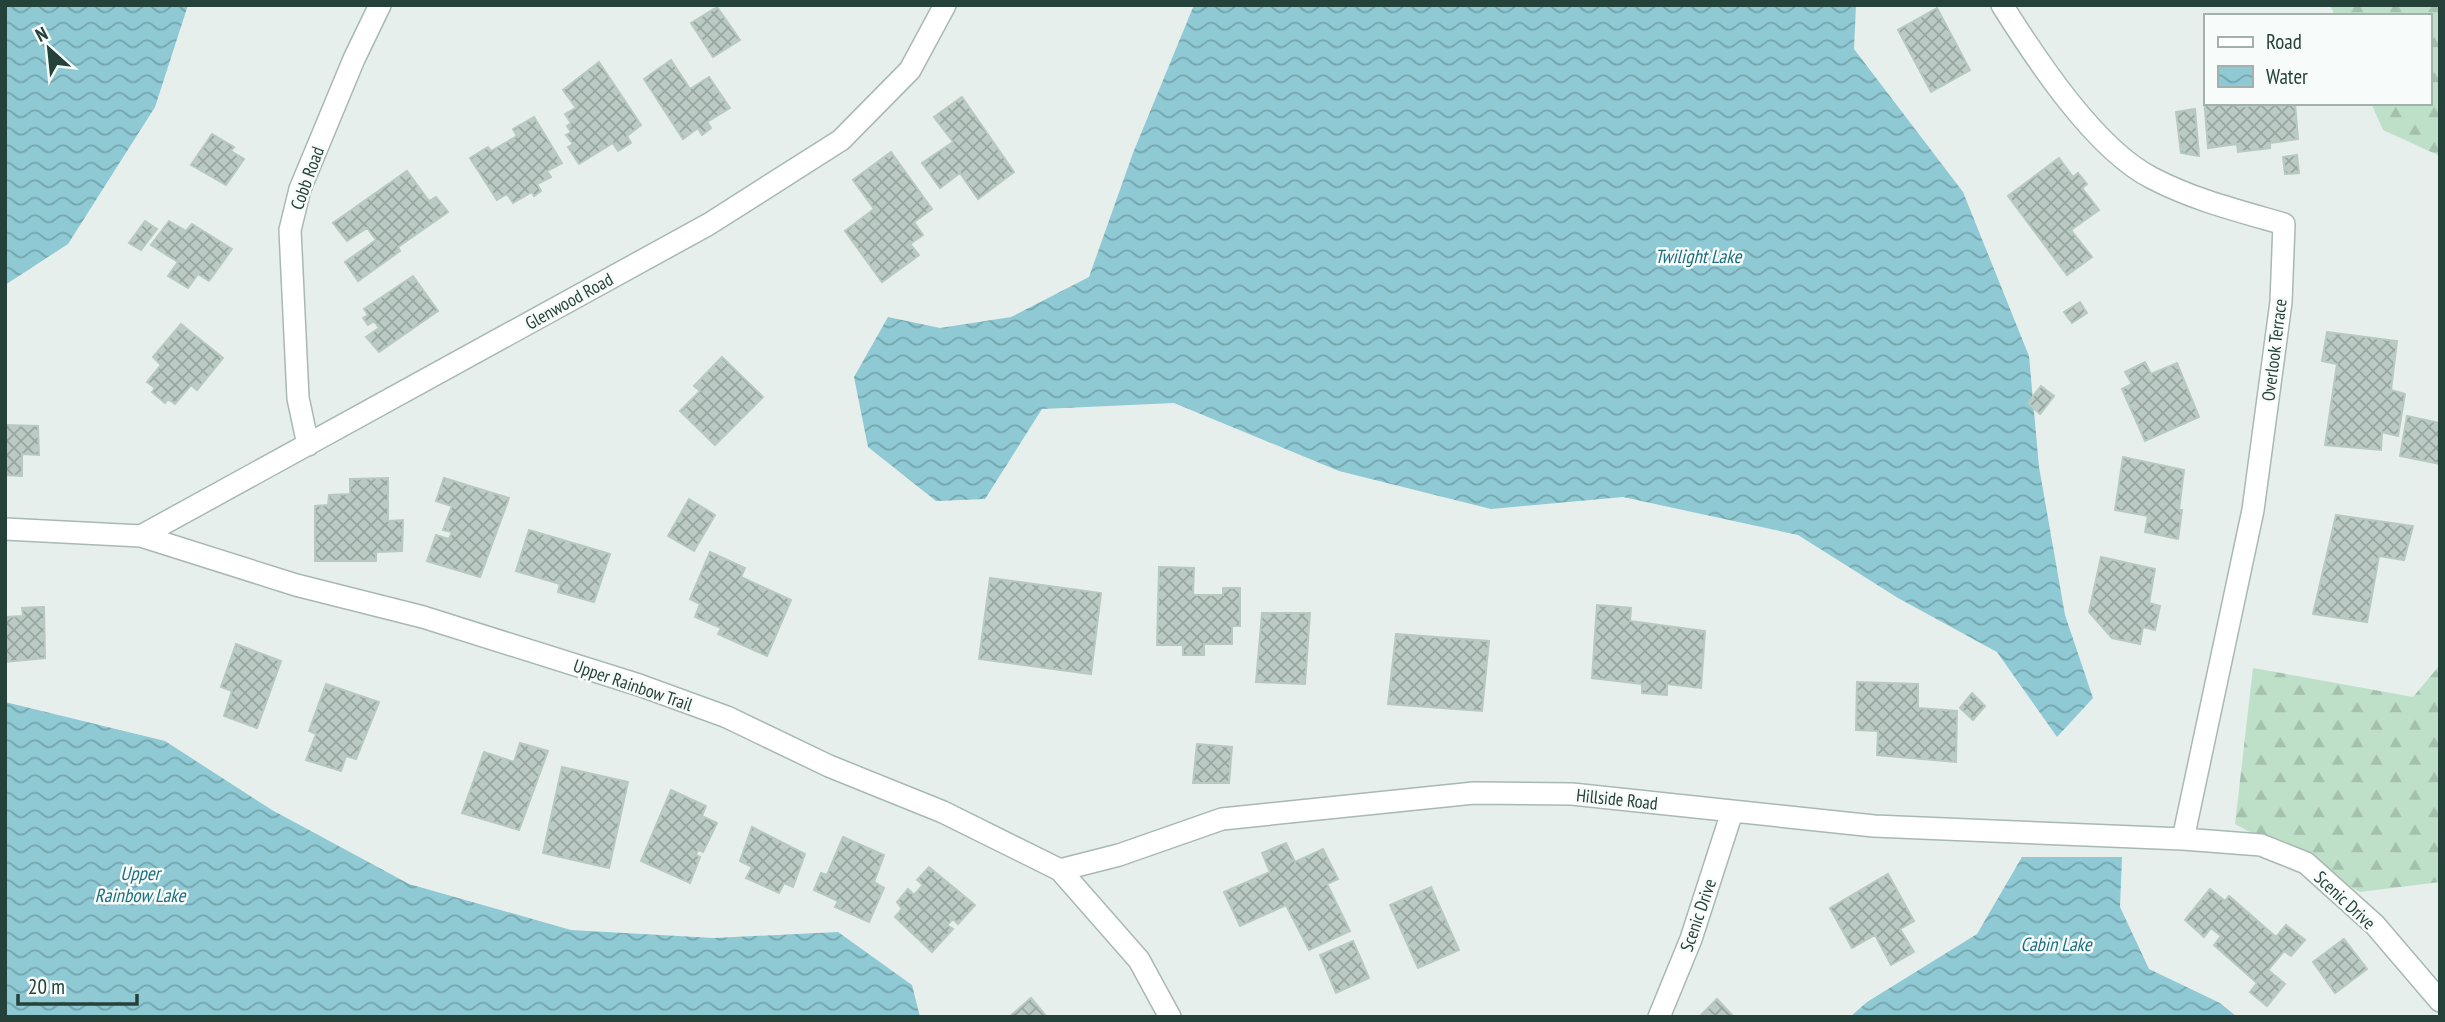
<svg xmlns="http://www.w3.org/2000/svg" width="2445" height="1022" viewBox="0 0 2445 1022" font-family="'PT Sans Narrow',sans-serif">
<defs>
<pattern id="forest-firs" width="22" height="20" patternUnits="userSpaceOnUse" patternTransform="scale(1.75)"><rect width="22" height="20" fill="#bfe0c8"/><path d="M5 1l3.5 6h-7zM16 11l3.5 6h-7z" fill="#a4c1ad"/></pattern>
<pattern id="water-waves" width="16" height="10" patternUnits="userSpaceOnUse" patternTransform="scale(1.75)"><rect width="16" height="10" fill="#8ec9d4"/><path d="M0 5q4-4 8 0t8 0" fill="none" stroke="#74a5ad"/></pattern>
<pattern id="building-cross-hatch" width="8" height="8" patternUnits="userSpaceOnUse" patternTransform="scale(1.75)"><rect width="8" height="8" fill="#bbcac4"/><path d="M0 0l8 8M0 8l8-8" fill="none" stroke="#98a6a0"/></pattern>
</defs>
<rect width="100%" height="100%" fill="#e6efeb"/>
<path fill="url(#forest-firs)" d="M 2330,5 L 2440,5 L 2440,156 L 2383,130 L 2371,103 L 2429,103 L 2429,16 L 2335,16 Z
M 2440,665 L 2440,882 L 2360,892 L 2235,824 L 2253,668 L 2413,697 Z"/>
<path fill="url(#water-waves)" d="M 5,5 L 188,5 L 155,107 L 68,244 L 5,285 Z
M 1194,5 L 1856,5 L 1854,49 L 1963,192 L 2029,356 L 2039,467 L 2065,615 L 2093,698 L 2057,737 L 1997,652 L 1898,598 L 1798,535 L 1623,497 L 1491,509 L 1339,471 L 1174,403 L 1042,409 L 985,499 L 936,501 L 868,447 L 854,377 L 888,317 L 940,328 L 1011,317 L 1089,277 L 1133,153 Z
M 5,702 L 165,741 L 272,810 L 409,884 L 571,930 L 714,938 L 838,932 L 912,985 L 920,1017 L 5,1017 Z
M 2022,857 L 2122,857 L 2120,907 L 2149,969 L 2220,1003 L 2237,1017 L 1850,1017 L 1867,1002 L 1977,934 Z"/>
<path fill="url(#building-cross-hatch)" stroke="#b8c9c2" stroke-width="2" d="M 717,7 L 740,40 L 713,57 L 691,23 Z
M 1937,8 L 1970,70 L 1931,92 L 1898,30 Z
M 671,60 L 690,89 L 709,77 L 730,108 L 707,122 L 711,128 L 702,135 L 698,128 L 683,139 L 644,79 Z
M 599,62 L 641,125 L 627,136 L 631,143 L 618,151 L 613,143 L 579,164 L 568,147 L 573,144 L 566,135 L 571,132 L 567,126 L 571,123 L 565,114 L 576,108 L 563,90 Z
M 962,97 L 1014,172 L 978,199 L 960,173 L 940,188 L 922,163 L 953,142 L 934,117 Z
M 2204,98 L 2205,103 L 2239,103 L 2239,107 L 2271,103 L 2295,103 L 2298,139 L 2270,143 L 2270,148 L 2238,152 L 2237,144 L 2208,148 Z
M 2195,109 L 2199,156 L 2181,153 L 2176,112 Z
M 534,117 L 562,163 L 547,171 L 551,177 L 537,184 L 541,191 L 534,196 L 532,192 L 513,203 L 507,194 L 497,200 L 470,158 L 488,147 L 491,151 L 517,136 L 513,129 Z
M 212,134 L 234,147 L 231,151 L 244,159 L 226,185 L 191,165 Z
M 891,152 L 932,209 L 914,222 L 923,235 L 910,244 L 919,255 L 882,282 L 845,231 L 874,209 L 853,180 Z
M 2297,155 L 2299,173 L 2285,174 L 2283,157 Z
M 2059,158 L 2073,177 L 2078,173 L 2087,184 L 2082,188 L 2099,210 L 2071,230 L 2092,257 L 2067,275 L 2008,196 Z
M 407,171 L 429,201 L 436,197 L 448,212 L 398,247 L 400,251 L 358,281 L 345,262 L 376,240 L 367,228 L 347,241 L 333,223 Z
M 145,221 L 157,229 L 141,250 L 129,243 Z
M 169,221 L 186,231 L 192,224 L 232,249 L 209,281 L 198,274 L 188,288 L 168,276 L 178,262 L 151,245 Z
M 413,276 L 438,311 L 379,352 L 366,337 L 379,328 L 374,321 L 368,325 L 363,318 L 368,315 L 364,309 Z
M 2080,302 L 2087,313 L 2072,323 L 2064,312 Z
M 181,324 L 223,358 L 197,390 L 191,385 L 175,404 L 168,399 L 165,403 L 152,392 L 155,388 L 147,382 L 161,365 L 153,357 Z
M 2327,332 L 2397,341 L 2391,390 L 2405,394 L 2398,436 L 2382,432 L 2381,450 L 2325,445 L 2337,364 L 2322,361 Z
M 722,357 L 763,397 L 715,445 L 680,411 L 700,391 L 694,386 Z
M 2145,362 L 2151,374 L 2177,363 L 2199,417 L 2145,441 L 2122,389 L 2132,384 L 2125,372 Z
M 2041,386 L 2054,396 L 2040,414 L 2028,403 Z
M 2407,416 L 2440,423 L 2440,464 L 2400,456 Z
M 5,425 L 38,426 L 39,455 L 22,454 L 22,476 L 5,475 Z
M 2123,457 L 2184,470 L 2179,510 L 2182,510 L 2178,539 L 2145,532 L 2148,516 L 2115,510 Z
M 388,478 L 388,521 L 403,520 L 402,551 L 376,552 L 376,561 L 315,561 L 315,506 L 328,505 L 329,495 L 350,494 L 350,479 Z
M 444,478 L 509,498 L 480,577 L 427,561 L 436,535 L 449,539 L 452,532 L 443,530 L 452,506 L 436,501 Z
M 689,499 L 715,515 L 694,551 L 668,536 Z
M 2336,515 L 2413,526 L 2404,560 L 2379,556 L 2367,622 L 2313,614 Z
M 529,530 L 610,554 L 594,602 L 558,592 L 560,584 L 516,571 Z
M 710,552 L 745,568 L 741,577 L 791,600 L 767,656 L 718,634 L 721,628 L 695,617 L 700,604 L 690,599 Z
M 2101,557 L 2155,569 L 2149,603 L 2160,606 L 2155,630 L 2143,627 L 2140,644 L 2112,638 L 2089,612 Z
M 1159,567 L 1194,568 L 1193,595 L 1223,595 L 1223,588 L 1240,588 L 1240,626 L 1232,626 L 1232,644 L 1204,644 L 1204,655 L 1183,655 L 1183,645 L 1157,645 Z
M 990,578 L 1101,593 L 1091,674 L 979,659 Z
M 1597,605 L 1631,608 L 1630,621 L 1705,631 L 1701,688 L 1667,684 L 1667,695 L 1642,693 L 1642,684 L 1592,678 Z
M 44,607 L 45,658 L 5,662 L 5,617 L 23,616 L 22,608 Z
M 1262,613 L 1310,613 L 1305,684 L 1256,682 Z
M 1396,634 L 1489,641 L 1482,711 L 1388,704 Z
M 236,644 L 281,661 L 257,728 L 224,716 L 232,691 L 221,687 Z
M 1857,682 L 1918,684 L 1918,708 L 1957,711 L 1956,762 L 1877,755 L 1878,731 L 1856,730 Z
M 326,684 L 379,702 L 356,759 L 346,756 L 341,771 L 306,760 L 316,734 L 309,731 Z
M 1972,693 L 1985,706 L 1973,720 L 1960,708 Z
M 520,743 L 548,751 L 519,830 L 462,813 L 484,752 L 514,762 Z
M 1197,744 L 1232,747 L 1229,783 L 1193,783 Z
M 562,767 L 628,782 L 609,868 L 543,853 Z
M 671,790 L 706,806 L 702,816 L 717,823 L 703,852 L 698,850 L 696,855 L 700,857 L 690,883 L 641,861 Z
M 752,827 L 805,854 L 793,887 L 784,883 L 779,893 L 746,878 L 752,867 L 740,861 Z
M 843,837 L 884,855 L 874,882 L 884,888 L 869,922 L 835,907 L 838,901 L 814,890 L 821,873 L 827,875 Z
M 1286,843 L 1295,862 L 1323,849 L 1338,879 L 1327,884 L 1350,931 L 1309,950 L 1286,905 L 1240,926 L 1224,892 L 1270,872 L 1262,853 Z
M 929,867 L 975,905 L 958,924 L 953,919 L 947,925 L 953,929 L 932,952 L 895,917 L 902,909 L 897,902 L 908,889 L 914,895 L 923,885 L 917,880 Z
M 1888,874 L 1914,921 L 1900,929 L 1914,952 L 1891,965 L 1875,935 L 1852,948 L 1830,908 Z
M 1431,887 L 1459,950 L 1418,968 L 1390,905 Z
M 2210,889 L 2225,901 L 2229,896 L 2276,937 L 2286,925 L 2305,940 L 2291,956 L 2284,951 L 2268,970 L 2285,984 L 2267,1006 L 2250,992 L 2257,983 L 2214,945 L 2221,936 L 2211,928 L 2204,937 L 2185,920 Z
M 2344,939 L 2367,969 L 2335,993 L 2313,962 Z
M 1353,941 L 1369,978 L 1336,993 L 1320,955 Z
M 1031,998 L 1047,1017 L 1009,1017 Z
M 1717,999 L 1734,1017 L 1703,1017 L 1701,1015 Z"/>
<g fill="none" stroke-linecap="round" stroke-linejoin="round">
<defs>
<path id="street" d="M 2002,5 C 2036,59 2095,149 2152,178 C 2194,200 2239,211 2284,224 L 2281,302 L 2253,510 L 2183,839
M 308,445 L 298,398 L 290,230 L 300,189 L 354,59 L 380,5
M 5,529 L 141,536 L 296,585 L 423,617 L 639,685 L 727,717 L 829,766 L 943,812 L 1060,870 L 1139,960 L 1170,1017
M 141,536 L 709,224 L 841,140 L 910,70 L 945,5
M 1060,870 L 1119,855 L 1222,819 L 1474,793 L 1572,794 L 1874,826 L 2183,839 L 2261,845 L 2306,863 L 2375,925 L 2440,1001
M 1659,1017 L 1691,939 L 1732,812"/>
</defs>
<use href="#street" stroke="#a8b8b2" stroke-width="24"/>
<use href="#street" stroke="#fff" stroke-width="21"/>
</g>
<g text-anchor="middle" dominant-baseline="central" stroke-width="5" stroke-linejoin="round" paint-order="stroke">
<g font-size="18" fill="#24423a" stroke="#f7fbf9">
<text transform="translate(307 178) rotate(-70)">Cobb Road</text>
<text transform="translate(569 301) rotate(-29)">Glenwood Road</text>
<text transform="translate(2274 350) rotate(-83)">Overlook Terrace</text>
<text transform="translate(633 685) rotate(19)">Upper Rainbow Trail</text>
<text transform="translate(1617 799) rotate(6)">Hillside Road</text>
<text transform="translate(2345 900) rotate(43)">Scenic Drive</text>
<text transform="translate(1698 915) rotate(-71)">Scenic Drive</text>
</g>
<g font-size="19" font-style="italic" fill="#1c6f80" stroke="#f7fbf9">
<text x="1698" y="256">Twilight Lake</text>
<text x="140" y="873">Upper<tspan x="140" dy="22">Rainbow Lake</tspan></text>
<text x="2056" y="944">Cabin Lake</text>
</g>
</g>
<rect width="2445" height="1022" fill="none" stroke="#24423a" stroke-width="14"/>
<rect x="2204" y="14" width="228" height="91" fill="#f7fbf9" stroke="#a3b1ad" stroke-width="2"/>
<rect x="2218" y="37" width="35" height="10" fill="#ffffff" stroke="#a3b1ad" stroke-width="2"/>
<text x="2266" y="49" font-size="21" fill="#24423a">Road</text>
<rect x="2218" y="66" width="35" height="21" fill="url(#water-waves)" stroke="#a3b1ad" stroke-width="2"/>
<text x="2266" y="84" font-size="21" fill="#24423a">Water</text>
<g transform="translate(49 49) rotate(333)" stroke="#f7fbf9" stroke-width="5" paint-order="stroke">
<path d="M0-5L12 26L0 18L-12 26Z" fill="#24423a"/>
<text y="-10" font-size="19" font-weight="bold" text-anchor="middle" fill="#24423a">N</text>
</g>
<path d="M18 994v10h119v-10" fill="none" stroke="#24423a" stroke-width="3.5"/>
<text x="28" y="994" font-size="21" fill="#24423a" stroke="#f7fbf9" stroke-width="5" paint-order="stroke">20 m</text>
</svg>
